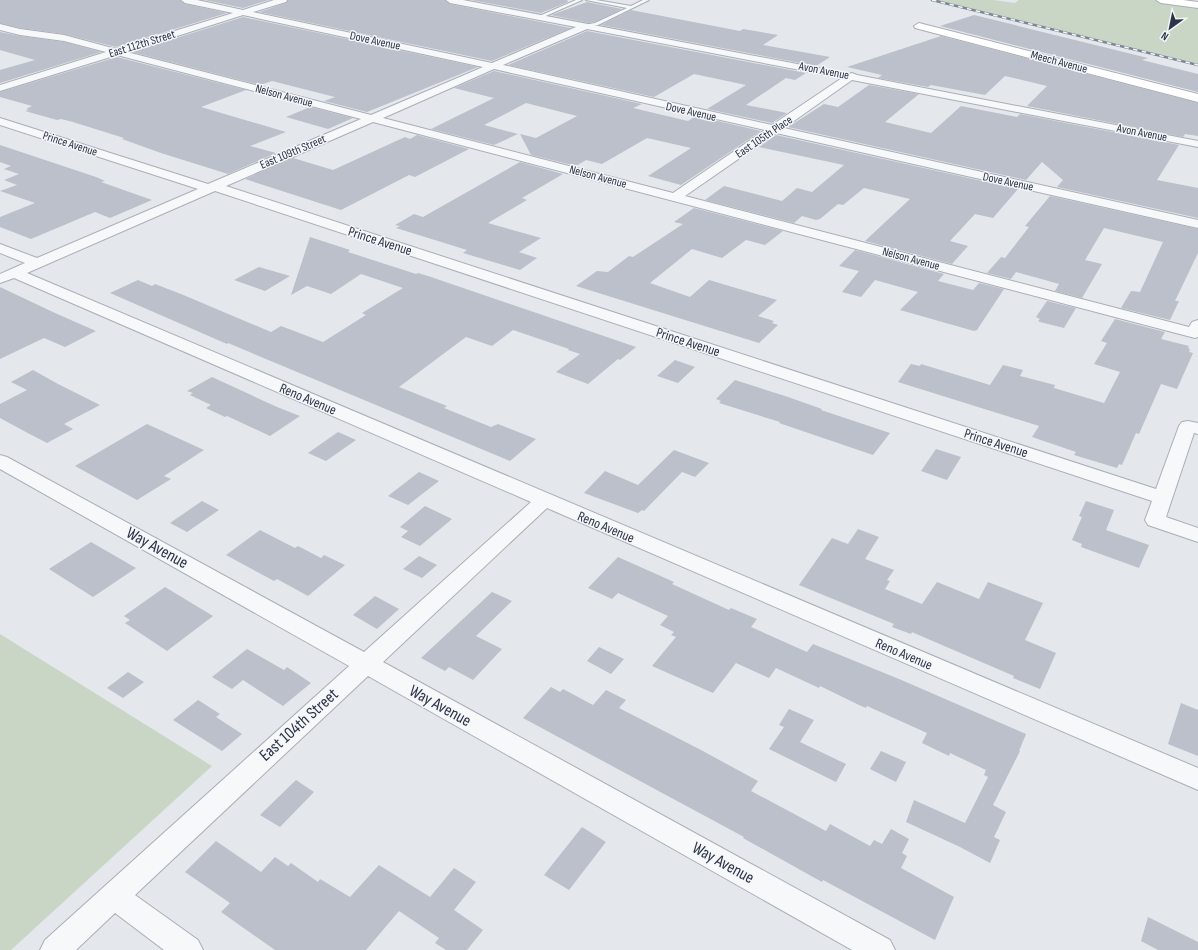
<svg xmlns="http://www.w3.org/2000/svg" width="1198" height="950" viewBox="0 0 1198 950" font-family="'Sofia Sans Condensed',sans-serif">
<rect width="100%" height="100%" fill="#e4e7ec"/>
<path fill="#c9d6c5" d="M 932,0 L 993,0 L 1015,3 L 1019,0 L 1160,0 L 1198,5 L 1198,64 Z
M 0,634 L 212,766 L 11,950 L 0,950 Z"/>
<path fill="#bbc0ca" d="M 0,0 L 180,0 L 185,4 L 227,13 L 116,47 L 64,34 L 20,28 L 0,23 Z
M 204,0 L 269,0 L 243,8 Z
M 288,0 L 445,0 L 450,4 L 571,28 L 492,61 L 259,12 L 286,3 Z
M 471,0 L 567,0 L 568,2 L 541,13 Z
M 587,2 L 622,9 L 595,22 L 589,23 L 551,15 Z
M 631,10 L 740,31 L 743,29 L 778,35 L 763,45 L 830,57 L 816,66 L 601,25 Z
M 974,15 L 1148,58 L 1142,60 L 1198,74 L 1198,92 L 940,26 Z
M 243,17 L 478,67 L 367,112 L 324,101 L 335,97 L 272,81 L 260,85 L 132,52 Z
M 587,31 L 806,73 L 795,80 L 786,78 L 746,105 L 787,113 L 772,123 L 707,109 L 746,85 L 694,74 L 654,97 L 508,65 Z
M 0,32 L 20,36 L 64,42 L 101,52 L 0,83 L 0,70 L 35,60 L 0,50 Z
M 941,36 L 1198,103 L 1198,136 L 1185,134 L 1183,137 L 1027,106 L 1047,86 L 1005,76 L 985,95 L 931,85 L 928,87 L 878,78 L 882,75 L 847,67 Z
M 117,57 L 246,90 L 201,107 L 286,132 L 250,146 L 276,153 L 228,174 L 161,153 L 122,139 L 124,138 L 73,122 L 61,119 L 57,120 L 25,111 L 29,110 L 26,109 L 32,106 L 0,97 L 0,92 Z
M 494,71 L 642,104 L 633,108 L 688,121 L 696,116 L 761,131 L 681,185 L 648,176 L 691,148 L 647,138 L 602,164 L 586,160 L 576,166 L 531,155 L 520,134 L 536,138 L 577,116 L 526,103 L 484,125 L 518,134 L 494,145 L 431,129 L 494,98 L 454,88 Z
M 869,85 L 919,94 L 885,122 L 931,133 L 961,106 L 1017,117 L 1020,114 L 1179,145 L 1157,180 L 1198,188 L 1198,218 L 1057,187 L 1063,180 L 1042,162 L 1026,180 L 788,127 L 824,104 L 838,107 Z
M 310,107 L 353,118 L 328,129 L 286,117 Z
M 417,135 L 469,149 L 415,177 L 409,175 L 341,210 L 245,179 L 293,158 L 333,170 L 405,137 L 410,139 Z
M 776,135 L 1018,189 L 993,218 L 975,214 L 950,241 L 968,246 L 952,264 L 865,241 L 910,199 L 864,188 L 843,205 L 838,204 L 820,219 L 816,220 L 802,216 L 794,223 L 705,200 L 724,186 L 782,201 L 797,188 L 812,192 L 844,165 L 759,147 Z
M 0,145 L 96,177 L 105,181 L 101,182 L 152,200 L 110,218 L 95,212 L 31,239 L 0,227 L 0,217 L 35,203 L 0,191 L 17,185 L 4,180 L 19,174 L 4,169 L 11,166 L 0,162 Z
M 520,162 L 563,174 L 522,198 L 527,200 L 488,223 L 541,238 L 519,252 L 537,258 L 520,270 L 463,253 L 467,250 L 396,228 L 400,226 L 395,225 L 414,214 L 423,217 Z
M 1050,196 L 1198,229 L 1198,253 L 1175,301 L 1179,301 L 1170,320 L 1121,308 L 1131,291 L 1140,292 L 1163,242 L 1104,228 L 1085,260 L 1102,264 L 1082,298 L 1055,291 L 1059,284 L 1045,280 L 1016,272 L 1011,279 L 987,273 L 1001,257 L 1005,258 L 1029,227 L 1025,226 Z
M 694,208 L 783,231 L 765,245 L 746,240 L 722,258 L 692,249 L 650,283 L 690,297 L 709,280 L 777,300 L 758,316 L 774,321 L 772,323 L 778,325 L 759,343 L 576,286 L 597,271 L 608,272 L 629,256 L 633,257 L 683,224 L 674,222 Z
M 310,237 L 350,250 L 348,252 L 416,274 L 418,273 L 428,276 L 636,347 L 620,360 L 618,359 L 588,384 L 556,372 L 580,354 L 568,350 L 569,349 L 513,330 L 492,346 L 466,337 L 399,387 L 447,406 L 444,408 L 491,427 L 498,424 L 536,439 L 510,461 L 228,343 L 227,344 L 110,293 L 138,280 L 152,286 L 155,284 L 181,294 L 271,332 L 281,326 L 323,342 L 366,315 L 362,313 L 403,288 L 361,274 L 331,294 L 307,286 L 291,295 Z
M 855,250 L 944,274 L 938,281 L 973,290 L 979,283 L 1004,289 L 977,330 L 974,331 L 900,310 L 918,292 L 875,280 L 861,297 L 842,292 L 859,271 L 839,266 Z
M 259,267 L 290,276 L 265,291 L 234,280 Z
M 0,287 L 55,313 L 96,331 L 65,347 L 44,338 L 0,359 Z
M 1047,301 L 1076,308 L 1064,328 L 1040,322 L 1038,321 L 1040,319 L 1036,317 Z
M 1115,319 L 1165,332 L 1161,339 L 1189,346 L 1188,348 L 1190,349 L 1189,352 L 1193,353 L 1177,389 L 1161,384 L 1139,434 L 1136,433 L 1122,465 L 1119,464 L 1117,468 L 1074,455 L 1076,452 L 1032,437 L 1039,426 L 898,382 L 911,364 L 920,366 L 921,364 L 990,385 L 1003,365 L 1023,370 L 1020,376 L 1055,385 L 1054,388 L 1104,403 L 1120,372 L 1094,364 L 1107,343 L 1101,341 Z
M 675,360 L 695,367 L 678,383 L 657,376 Z
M 33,370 L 58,384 L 100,405 L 64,424 L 73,429 L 47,443 L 24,431 L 0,418 L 0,404 L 27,390 L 11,382 Z
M 212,377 L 277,407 L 300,416 L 270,436 L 227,416 L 225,417 L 206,408 L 211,405 L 190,395 L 193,393 L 187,391 Z
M 735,380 L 788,397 L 822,409 L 821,410 L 890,433 L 873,455 L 779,423 L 780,422 L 719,403 L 721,401 L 716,399 Z
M 147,424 L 204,450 L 164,476 L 171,479 L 137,500 L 75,466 Z
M 338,432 L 356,440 L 326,461 L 308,453 Z
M 936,449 L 961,457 L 947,480 L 921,471 Z
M 674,450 L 709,463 L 695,477 L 682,472 L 644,511 L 642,510 L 638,513 L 584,493 L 605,471 L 638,485 Z
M 419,472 L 439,481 L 408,505 L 388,496 Z
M 202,501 L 219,510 L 187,532 L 170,523 Z
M 1086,501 L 1114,510 L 1106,530 L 1149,545 L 1139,568 L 1081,547 L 1082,544 L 1072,540 L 1082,517 L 1079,516 Z
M 425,506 L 452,519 L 420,546 L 401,537 L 408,531 L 400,527 Z
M 858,529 L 879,537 L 865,559 L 894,570 L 887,580 L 890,581 L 885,589 L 922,604 L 937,582 L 979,599 L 988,582 L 1043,603 L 1025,640 L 1056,653 L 1040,689 L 1013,678 L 1014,676 L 914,633 L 912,632 L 911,634 L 892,627 L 894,624 L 799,585 L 832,538 L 848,544 Z
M 260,530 L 295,548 L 298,546 L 321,558 L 324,555 L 345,565 L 308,596 L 277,579 L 274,581 L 226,555 Z
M 91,542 L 136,568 L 93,597 L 49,569 Z
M 419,556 L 437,565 L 422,578 L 403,569 Z
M 618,557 L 674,582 L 672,584 L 729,610 L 731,608 L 757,619 L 751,627 L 807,652 L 813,644 L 899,679 L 1026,734 L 1019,751 L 1020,751 L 993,805 L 1006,812 L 994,837 L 1000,840 L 990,863 L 960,847 L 906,822 L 914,800 L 965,823 L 988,777 L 984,775 L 986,770 L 950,753 L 949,756 L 922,743 L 927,733 L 867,706 L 866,708 L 859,705 L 820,686 L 819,688 L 776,668 L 769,678 L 736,663 L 713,693 L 652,666 L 676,637 L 671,635 L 674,632 L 660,625 L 668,616 L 618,593 L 612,599 L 588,588 Z
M 165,587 L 213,616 L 167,651 L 125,623 L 130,620 L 124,616 Z
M 492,592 L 512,601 L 476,636 L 502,649 L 473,680 L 449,667 L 445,671 L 421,658 Z
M 375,596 L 399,609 L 377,629 L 353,615 Z
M 599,647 L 624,659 L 611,674 L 587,661 Z
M 247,649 L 284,670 L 287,667 L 311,683 L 283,706 L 243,680 L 232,689 L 212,677 Z
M 128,672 L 144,682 L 123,698 L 107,688 Z
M 551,687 L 560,692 L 563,689 L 593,705 L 606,690 L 626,700 L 619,708 L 701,750 L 758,781 L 751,791 L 826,831 L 830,824 L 870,846 L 874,840 L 882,844 L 891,829 L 909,839 L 902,853 L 907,856 L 901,868 L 954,897 L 935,940 L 823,880 L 822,882 L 743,838 L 744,837 L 523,718 Z
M 198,700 L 220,714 L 216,717 L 242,734 L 222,751 L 173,720 Z
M 1181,703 L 1198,710 L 1198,756 L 1168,744 Z
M 789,709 L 814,720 L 800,742 L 846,764 L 836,782 L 769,749 L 784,727 L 779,725 Z
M 881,751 L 906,762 L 896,782 L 870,769 Z
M 296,780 L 314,792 L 280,827 L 260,815 Z
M 582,827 L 606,842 L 569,890 L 544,875 Z
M 216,841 L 261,872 L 275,857 L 288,866 L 291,863 L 318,882 L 320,879 L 350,897 L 379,865 L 430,897 L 454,868 L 476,882 L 454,910 L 483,930 L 467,950 L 446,950 L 435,943 L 439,938 L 399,911 L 366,950 L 275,950 L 221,912 L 230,903 L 185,872 Z
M 1148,917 L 1198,942 L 1198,950 L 1158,950 L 1141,941 Z"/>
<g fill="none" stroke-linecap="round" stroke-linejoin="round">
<defs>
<path id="lane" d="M 576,0 L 582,0 L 541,18 L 537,17 Z
M 586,0 L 596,0 L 631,6 L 643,0 L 649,0 L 598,25 L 586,27 L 584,25 L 595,23 L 627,8 Z"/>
<path id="street" d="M 181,0 L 197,0 L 243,10 L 274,0 L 287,0 L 286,2 L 253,12 L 492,63 L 576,27 L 450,3 L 446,0 L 463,0 L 849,74 L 852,73 L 857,75 L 1198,141 L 1198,147 L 852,80 L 784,128 L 1198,220 L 1198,228 L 776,133 L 685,196 L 1189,327 L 1192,322 L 1198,320 L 1198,337 L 1195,338 L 373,122 L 226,186 L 1156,489 L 1179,426 L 1182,422 L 1188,421 L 1198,423 L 1198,434 L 1194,433 L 1166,517 L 1198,528 L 1198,542 L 1148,525 L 1145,520 L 1152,501 L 215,191 L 27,273 L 1198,768 L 1198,790 L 547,508 L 383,662 L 890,940 L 895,950 L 852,950 L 368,676 L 135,895 L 198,940 L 203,950 L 164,950 L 115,913 L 76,950 L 40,950 L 45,940 L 349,666 L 0,469 L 0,455 L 7,457 L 364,652 L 531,502 L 14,278 L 0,283 L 0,274 L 25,263 L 0,253 L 0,244 L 37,258 L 198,189 L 0,125 L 0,118 L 208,184 L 361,119 L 117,55 L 0,91 L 0,85 L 106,52 L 64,41 L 20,35 L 0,30 L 0,24 L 20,29 L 64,35 L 116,49 L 233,13 L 185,3 ZM 243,15 L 483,67 L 371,115 L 127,52 ZM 587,29 L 842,78 L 772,125 L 503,65 ZM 494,69 L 765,130 L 673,193 L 383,118 Z"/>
<path id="secondary" d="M 1156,0 L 1183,0 L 1198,2 L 1198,8 L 1161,3 Z
M 919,23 L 1198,94 L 1198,102 L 915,28 L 914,26 Z"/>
</defs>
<use href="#lane" stroke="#a9aeb7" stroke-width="2"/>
<use href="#street" stroke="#a9aeb7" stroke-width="2"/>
<use href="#secondary" stroke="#a9aeb7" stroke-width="2"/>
<use href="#lane" fill="#f7f8fa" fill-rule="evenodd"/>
<use href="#street" fill="#f7f8fa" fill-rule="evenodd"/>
<use href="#secondary" fill="#fff" fill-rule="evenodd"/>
<defs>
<path id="rail" d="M 932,0 L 1198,65"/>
</defs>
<use href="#rail" stroke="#7d8696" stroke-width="2.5"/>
<use href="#rail" stroke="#f4f6f9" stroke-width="1.5" stroke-dasharray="4.5" stroke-linecap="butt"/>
</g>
<g text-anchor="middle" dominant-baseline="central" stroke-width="3" stroke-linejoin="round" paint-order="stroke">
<g font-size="12" fill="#2b3445" stroke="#f4f6f9">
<text transform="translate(375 41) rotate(12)">Dove Avenue</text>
<text transform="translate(142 44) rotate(-17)">East 112th Street</text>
<text transform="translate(1059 62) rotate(15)">Meech Avenue</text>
<text transform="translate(824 71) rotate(11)">Avon Avenue</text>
<text transform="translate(284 96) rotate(15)">Nelson Avenue</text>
<text transform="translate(691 112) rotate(13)">Dove Avenue</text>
<text transform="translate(1142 133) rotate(11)">Avon Avenue</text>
<text transform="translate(764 137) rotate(-34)">East 105th Place</text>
<text transform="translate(70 144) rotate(18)">Prince Avenue</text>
<text transform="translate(293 152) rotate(-23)">East 109th Street</text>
<text transform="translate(598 177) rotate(15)">Nelson Avenue</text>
<text transform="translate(1008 182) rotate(12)">Dove Avenue</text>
<text transform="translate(911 259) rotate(15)">Nelson Avenue</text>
</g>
<g font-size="14" fill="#2b3445" stroke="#f4f6f9">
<text transform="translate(380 241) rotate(18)">Prince Avenue</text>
<text transform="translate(688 342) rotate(18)">Prince Avenue</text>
<text transform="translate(308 399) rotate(23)">Reno Avenue</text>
<text transform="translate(996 443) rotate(18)">Prince Avenue</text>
<text transform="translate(606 527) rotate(23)">Reno Avenue</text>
<text transform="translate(904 654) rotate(23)">Reno Avenue</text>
</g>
<g font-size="17" fill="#2b3445" stroke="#f4f6f9">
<text transform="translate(157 548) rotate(29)">Way Avenue</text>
<text transform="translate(440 706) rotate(29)">Way Avenue</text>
<text transform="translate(299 725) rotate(-42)">East 104th Street</text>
<text transform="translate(723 863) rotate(29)">Way Avenue</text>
</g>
</g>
<g transform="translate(1170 28) rotate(213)" stroke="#f4f6f9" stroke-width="3" paint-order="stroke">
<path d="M0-3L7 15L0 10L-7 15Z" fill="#2b3445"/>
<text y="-6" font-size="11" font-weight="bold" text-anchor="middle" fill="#2b3445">N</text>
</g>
</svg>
